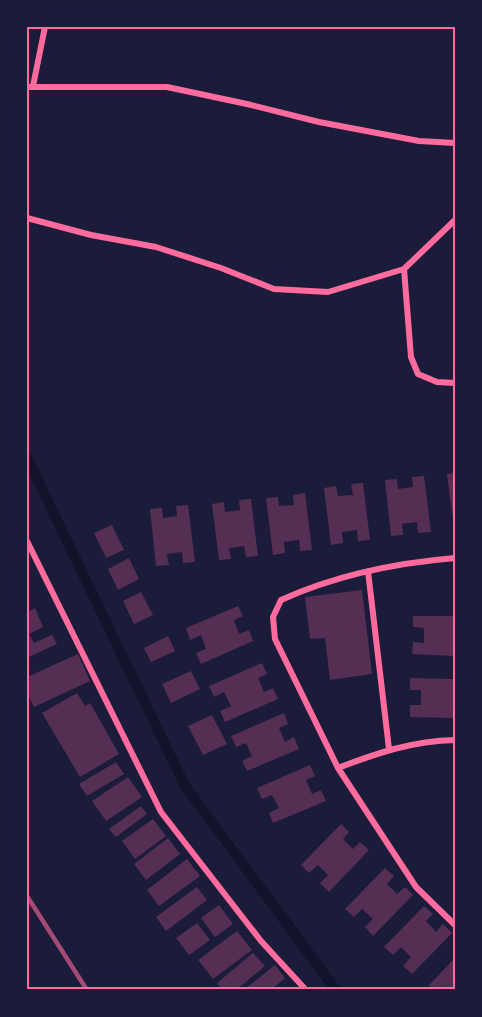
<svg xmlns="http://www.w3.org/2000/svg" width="482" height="1017" viewBox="0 0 482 1017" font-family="Quicksand,sans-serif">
<rect width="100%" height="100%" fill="#1b1b3a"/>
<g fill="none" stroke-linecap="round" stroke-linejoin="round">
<path stroke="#12122b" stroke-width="10" d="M 27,458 L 185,786 L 336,990"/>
</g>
<path fill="#542f53" d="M 455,473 L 455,527 L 454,527 L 447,474 Z
M 424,476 L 431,532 L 418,533 L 417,522 L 402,524 L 403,535 L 391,536 L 385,480 L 397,479 L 398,489 L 413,487 L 412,477 Z
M 363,483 L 370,540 L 358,541 L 357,530 L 342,532 L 343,543 L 331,545 L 324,488 L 336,486 L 338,496 L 353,495 L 351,484 Z
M 305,493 L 312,550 L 300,551 L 299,540 L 284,542 L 285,553 L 273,555 L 266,498 L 278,497 L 279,506 L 294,505 L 293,495 Z
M 251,499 L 258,556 L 246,557 L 244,546 L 229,548 L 231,559 L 219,560 L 212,504 L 224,502 L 225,512 L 240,510 L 239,500 Z
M 188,505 L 195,562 L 183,563 L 182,552 L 167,554 L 169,565 L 156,566 L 150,509 L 162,508 L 163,518 L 177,516 L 176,506 Z
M 112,525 L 124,550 L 106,558 L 94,533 Z
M 129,558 L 139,579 L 118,590 L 108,569 Z
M 362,590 L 372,674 L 330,680 L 325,638 L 310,639 L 305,597 Z
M 141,592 L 153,615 L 134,624 L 123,601 Z
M 238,606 L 243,616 L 234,620 L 239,634 L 249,630 L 253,641 L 201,664 L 196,653 L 206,649 L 201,635 L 190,640 L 186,628 Z
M 35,608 L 43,627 L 29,634 L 34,643 L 52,635 L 57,644 L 27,658 L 27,612 Z
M 413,616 L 455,616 L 455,656 L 412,654 L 413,642 L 424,643 L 424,628 L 413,627 Z
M 168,636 L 175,651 L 151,662 L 144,648 Z
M 78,654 L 90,681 L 34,707 L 27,693 L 27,677 Z
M 262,663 L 267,674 L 258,678 L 264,692 L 273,688 L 278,699 L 225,722 L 220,711 L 231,706 L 224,692 L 214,697 L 209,686 Z
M 191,671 L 200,689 L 171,703 L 162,684 Z
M 410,678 L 455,679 L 455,718 L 410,717 L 410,705 L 421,705 L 421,690 L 410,690 Z
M 77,693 L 85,706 L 90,703 L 119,754 L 80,777 L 42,713 Z
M 284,713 L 288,724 L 279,728 L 285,742 L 294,737 L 299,749 L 247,771 L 242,761 L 252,756 L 246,743 L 236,747 L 231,736 Z
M 212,715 L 227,744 L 203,755 L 188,726 Z
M 116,762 L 124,774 L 87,796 L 79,784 Z
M 310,765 L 315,776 L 306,780 L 312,794 L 321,790 L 326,801 L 273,823 L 269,813 L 279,808 L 272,795 L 262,799 L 257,788 Z
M 128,777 L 142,797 L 106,821 L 92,801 Z
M 141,806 L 147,814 L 116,837 L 109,829 Z
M 153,819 L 166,836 L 135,859 L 122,841 Z
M 341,824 L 349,832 L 343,839 L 353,849 L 360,842 L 369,850 L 329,892 L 320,883 L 328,875 L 318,865 L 309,873 L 301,865 Z
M 168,838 L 180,854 L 146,880 L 134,864 Z
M 187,859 L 200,876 L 159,906 L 147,890 Z
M 385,868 L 394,876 L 387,884 L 397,894 L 405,887 L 413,895 L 373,936 L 365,927 L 373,919 L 362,909 L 354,917 L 345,909 Z
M 197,887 L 207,900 L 166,931 L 156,917 Z
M 219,905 L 233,924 L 215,937 L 201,918 Z
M 424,906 L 433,914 L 426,921 L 436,932 L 443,924 L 452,933 L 412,974 L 403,966 L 411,957 L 401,947 L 393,955 L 384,947 Z
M 197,923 L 210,940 L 189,955 L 176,938 Z
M 237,931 L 252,950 L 213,979 L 198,960 Z
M 253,953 L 265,966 L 236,990 L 222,990 L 217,983 Z
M 455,958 L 455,990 L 450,990 L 445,986 L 441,990 L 433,990 L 429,985 Z
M 275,965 L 285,978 L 271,990 L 244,990 Z"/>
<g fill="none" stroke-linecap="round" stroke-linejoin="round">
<path stroke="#ff6b9d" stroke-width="6" d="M 33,86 L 45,27
M 27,87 L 167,87 L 247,104 L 319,122 L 419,141 L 455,143
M 27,218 L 91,235 L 156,247 L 221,268 L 274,289 L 328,292 L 404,269 L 455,220
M 404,269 L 411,357 L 418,374 L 437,382 L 455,383
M 27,541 L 161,812 L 261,941 L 306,990
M 455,558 C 395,563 336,575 281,600 L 273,617 L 275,639 L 338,768 L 416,887 L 455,925
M 368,571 L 389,749
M 338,768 C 377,753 412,741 455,740"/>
<path stroke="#a44b75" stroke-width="4.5" d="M 27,896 L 87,990"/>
</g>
<rect width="482" height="1017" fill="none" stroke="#1b1b3a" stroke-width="57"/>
<rect x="28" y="28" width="426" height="960" fill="none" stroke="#ff6b9d" stroke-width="2"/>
</svg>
